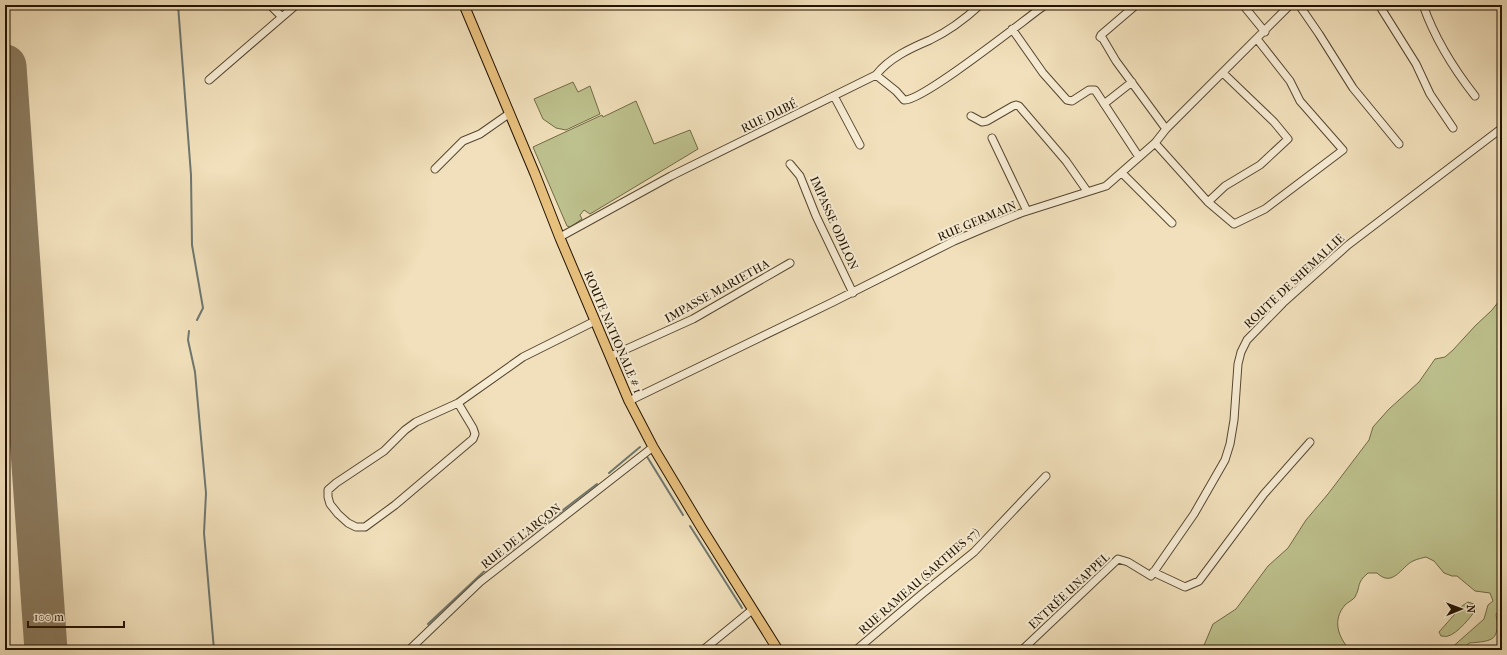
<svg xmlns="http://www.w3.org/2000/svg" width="1507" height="655" viewBox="0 0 1507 655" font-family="'IM FELL French Canon',serif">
<rect width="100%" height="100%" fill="#f1e0bb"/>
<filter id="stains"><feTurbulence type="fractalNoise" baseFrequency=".005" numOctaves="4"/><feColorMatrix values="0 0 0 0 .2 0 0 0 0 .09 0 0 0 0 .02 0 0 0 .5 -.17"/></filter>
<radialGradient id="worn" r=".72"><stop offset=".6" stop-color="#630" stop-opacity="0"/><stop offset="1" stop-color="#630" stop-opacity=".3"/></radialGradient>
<path fill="#bdc18d" stroke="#706a46" d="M 573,82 L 578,92 L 590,86 L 600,114 L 566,130 L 556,128 L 543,119 L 534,99 Z
M 636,101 L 654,144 L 690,130 L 698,149 L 590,214 L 584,210 L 580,215 L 582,219 L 570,227 L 567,226 L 533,147 L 602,115 L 603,117 Z
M 1502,297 L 1502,608 L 1496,614 C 1500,641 1493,641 1469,643 L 1464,650 L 1449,650 L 1484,619 L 1488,605 L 1493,601 L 1490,593 L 1475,591 L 1457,576 L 1452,576 L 1444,573 L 1434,561 L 1426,557 C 1422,558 1417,559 1413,561 C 1401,567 1393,588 1377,573 L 1368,573 C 1356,583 1361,586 1355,597 C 1353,600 1348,602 1345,605 C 1332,620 1338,637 1350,650 L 1202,650 L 1213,624 L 1236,609 L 1268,566 L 1288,548 L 1306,520 L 1328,494 L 1369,440 L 1373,427 L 1389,409 L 1419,382 L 1435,359 L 1445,357 L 1453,350 L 1475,326 L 1492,310 Z
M 1468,602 L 1474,604 L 1476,609 C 1472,616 1457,634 1448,636 C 1446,637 1444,636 1441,636 L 1439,632 L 1462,606 Z"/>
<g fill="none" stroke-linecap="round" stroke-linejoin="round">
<path stroke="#6d7770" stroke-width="2" d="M 178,5 L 191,175 L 192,245 L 203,308 L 197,320
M 189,331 L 188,340 L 195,372 L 206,493 L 204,533 L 214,650
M 646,455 L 683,515
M 609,473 L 640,447
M 690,526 L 742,608
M 503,556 L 597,484
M 428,624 L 492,564"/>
<path stroke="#8a7a5e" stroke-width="43" d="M 5,66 L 46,650"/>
<defs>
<path id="minor" d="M 270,5 L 282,17
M 1136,5 L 1101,35 L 1100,37 L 1103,39 L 1116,61 L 1166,129
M 1243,5 L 1265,32
M 1299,5 L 1319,34 L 1353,88 L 1399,144
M 1379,5 L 1416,64 L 1430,94 L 1453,128
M 1423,5 C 1435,39 1453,68 1475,96
M 1012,29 L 1043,73 L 1067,100 L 1072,101 L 1089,90 L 1095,90 L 1139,157
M 876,75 L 896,91 L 904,100 C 922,102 1024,20 1045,5
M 209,80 L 296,5
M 834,96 L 860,145
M 1104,104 L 1132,82
M 971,116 L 982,122 L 987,121 L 1013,106 L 1016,105 L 1019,106 L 1066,161 L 1087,191
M 992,138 L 1027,211
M 1155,143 L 1208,202 L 1234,224 L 1265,209 L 1343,150 L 1300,101 L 1290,81 L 1257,39
M 790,164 L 800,176 L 816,216 L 853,293
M 435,169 L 463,141 L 480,134 L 510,113
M 1122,173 L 1172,223
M 1208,202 L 1225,186 L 1260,165 L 1288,139 L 1274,122 L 1223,73
M 560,237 L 671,176 L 876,75 C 889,58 911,48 930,40 C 949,31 965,19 980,5
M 611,356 L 693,319 L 790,263
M 629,401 L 833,302 L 954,241 L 982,229 L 1021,213 L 1106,186 L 1155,143 L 1166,129 L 1290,5
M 458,403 L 473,428 L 475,434 L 473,439 L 395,505 L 365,527 L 356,527 L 348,523 L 338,514 L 330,504 L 328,497 L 328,490 L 336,483 L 384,451 L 405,430 L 416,422 L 458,403 L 523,357 L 595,321
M 1153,572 L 1185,587 L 1199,581 L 1264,494 L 1310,442
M 409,650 L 480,582 L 653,447
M 703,650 L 752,610
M 856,650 L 922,594 L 974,552 L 1046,476
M 1022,650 L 1118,559 L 1128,562 L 1151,576 L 1194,514 L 1225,460 L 1230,444 L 1234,420 L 1238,364 L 1241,352 L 1247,340 L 1283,303 L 1348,245 L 1502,128"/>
<path id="major" d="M 464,5 L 535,174 L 560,238 L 629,401 L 653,447 L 701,527 L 778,650"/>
</defs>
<use href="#minor" stroke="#56462f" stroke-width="9"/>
<use href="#major" stroke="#221300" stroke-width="11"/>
<use href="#minor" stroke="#f6ebd3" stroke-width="7"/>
<use href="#major" stroke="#e8c07e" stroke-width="9"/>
</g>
<g text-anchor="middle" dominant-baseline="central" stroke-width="4" stroke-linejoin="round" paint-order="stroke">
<g font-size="12" fill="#221300" stroke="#f6ebd3">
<text transform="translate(769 116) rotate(-26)">RUE DUBÉ</text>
<text transform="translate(977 221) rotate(-23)">RUE GERMAIN</text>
<text transform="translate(834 223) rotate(66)">IMPASSE ODILON</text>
<text transform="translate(1294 281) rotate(-43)">ROUTE DE SHEMALLIE</text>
<text transform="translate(717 291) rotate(-29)">IMPASSE MARIETHA</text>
<text transform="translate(613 332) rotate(67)">ROUTE NATIONALE # 1</text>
<text transform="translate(521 536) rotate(-38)">RUE DE L'ARÇON</text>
<text transform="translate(919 581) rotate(-41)">RUE RAMEAU (SARTHES 57)</text>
<text transform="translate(1069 591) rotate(-43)">ENTRÉE UNAPPEL</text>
</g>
</g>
<rect width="1507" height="655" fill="none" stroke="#f1e0bb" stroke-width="20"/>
<rect x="6" y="6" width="1495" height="643" fill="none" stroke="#221300" stroke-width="2"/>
<rect x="10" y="10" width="1487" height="635" fill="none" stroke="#221300"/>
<g transform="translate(1461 609) rotate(89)" stroke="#f6ebd3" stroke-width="3" paint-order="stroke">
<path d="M0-3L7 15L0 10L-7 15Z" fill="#221300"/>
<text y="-6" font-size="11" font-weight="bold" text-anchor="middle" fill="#221300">N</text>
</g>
<path d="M28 621v6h96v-6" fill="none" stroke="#221300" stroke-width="2"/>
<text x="34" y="621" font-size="12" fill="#221300" stroke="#f6ebd3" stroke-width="3" paint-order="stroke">100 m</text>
<rect width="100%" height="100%" filter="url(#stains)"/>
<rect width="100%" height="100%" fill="url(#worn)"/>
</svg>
